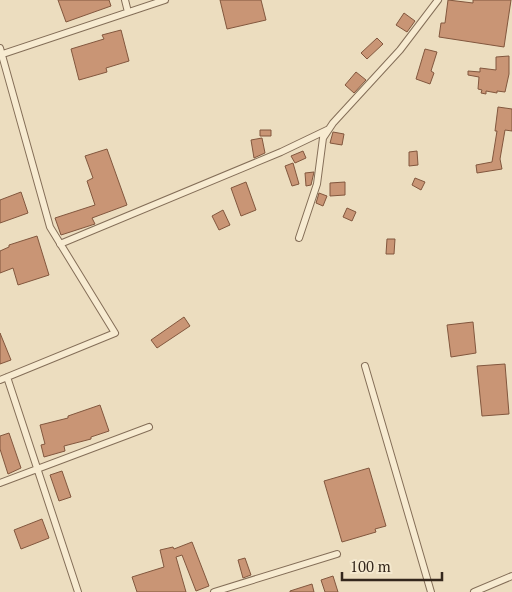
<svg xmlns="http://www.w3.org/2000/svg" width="512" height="592" viewBox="0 0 512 592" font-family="'PT Serif',serif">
<rect width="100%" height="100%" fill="#ecddbf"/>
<path fill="#c99575" stroke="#82573e" d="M 58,0 L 109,0 L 111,6 L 66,22 Z
M 220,0 L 261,0 L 266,20 L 227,29 Z
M 448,0 L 473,3 L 473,0 L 511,0 L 504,47 L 439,37 L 441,23 L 445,23 Z
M 404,13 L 415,21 L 407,32 L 396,25 Z
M 121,30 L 129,61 L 106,68 L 107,72 L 79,80 L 71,49 L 104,39 L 102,35 Z
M 377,38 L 383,44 L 367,59 L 361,53 Z
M 425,49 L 437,52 L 431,71 L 434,73 L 430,84 L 416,79 Z
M 509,56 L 509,74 L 505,92 L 497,91 L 497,93 L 486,91 L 486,94 L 481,93 L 482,90 L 478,89 L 479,77 L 468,75 L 468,71 L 480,72 L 480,68 L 496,70 L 496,57 Z
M 356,72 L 366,80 L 354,93 L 345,85 Z
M 498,107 L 512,109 L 512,131 L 505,130 L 500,159 L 502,169 L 477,173 L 476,165 L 492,162 L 497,131 L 495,131 Z
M 260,130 L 271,130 L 271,136 L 260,136 Z
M 333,132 L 344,134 L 342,145 L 330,143 Z
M 262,138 L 265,153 L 254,158 L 251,140 Z
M 107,149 L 127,205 L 92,218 L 95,224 L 61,235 L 55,218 L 95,205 L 87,181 L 93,178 L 85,156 Z
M 303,151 L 306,158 L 295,163 L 291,156 Z
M 417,151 L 418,165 L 409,166 L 409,152 Z
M 293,163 L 299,184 L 292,186 L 285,166 Z
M 314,172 L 311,185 L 306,186 L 305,173 Z
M 415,178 L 425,182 L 421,190 L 412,185 Z
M 246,182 L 256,210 L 241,216 L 231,188 Z
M 345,182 L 345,195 L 330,196 L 330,183 Z
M 21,192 L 28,213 L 0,223 L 0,200 Z
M 319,193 L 327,196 L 323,206 L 316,203 Z
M 347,208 L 356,212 L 352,221 L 343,217 Z
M 223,210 L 230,225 L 219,230 L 212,216 Z
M 37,236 L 49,275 L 18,285 L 13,268 L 0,273 L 0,251 L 9,247 L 9,245 Z
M 387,239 L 395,239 L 394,254 L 386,254 Z
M 184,317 L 190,326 L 157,348 L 151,340 Z
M 473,322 L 476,353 L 451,357 L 447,325 Z
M 0,333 L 11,360 L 0,364 Z
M 505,364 L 509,414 L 482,416 L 477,366 Z
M 100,405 L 109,431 L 91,437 L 91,439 L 64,446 L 65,451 L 44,457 L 41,445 L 45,444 L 40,425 L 68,418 L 68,416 Z
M 9,433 L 21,468 L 8,474 L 0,449 L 0,436 Z
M 369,468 L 386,526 L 375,529 L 376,532 L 342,542 L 324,481 Z
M 62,471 L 71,497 L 59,501 L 50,475 Z
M 42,519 L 49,538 L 21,549 L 14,530 Z
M 192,542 L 209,586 L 196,591 L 182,555 L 176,557 L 186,592 L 137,592 L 132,577 L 164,567 L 160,550 L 173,547 L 174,549 Z
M 245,558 L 251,575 L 243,578 L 238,560 Z
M 333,576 L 338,592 L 325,592 L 321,580 Z
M 312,584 L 314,592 L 290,592 L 290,591 Z"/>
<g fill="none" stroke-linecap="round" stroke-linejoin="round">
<defs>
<path id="street" d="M 125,0 L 128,12
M 0,48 L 50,227 L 115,333 L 0,380
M 0,55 L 165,0
M 299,238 L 317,184 L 323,138 L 333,123 L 400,50 L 438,0
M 60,244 L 281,152 L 329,129
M 365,366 L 431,592
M 7,377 L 78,592
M 0,483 L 149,427
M 214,592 L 337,554
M 474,592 L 512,576"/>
</defs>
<use href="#street" stroke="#846e58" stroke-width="8"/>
<use href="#street" stroke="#f7ebd1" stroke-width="6"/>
</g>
<path d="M342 572v8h100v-8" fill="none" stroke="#34271c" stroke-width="2.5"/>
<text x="350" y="572" font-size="15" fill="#34271c" stroke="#f4e8ce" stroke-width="4" paint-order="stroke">100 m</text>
</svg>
